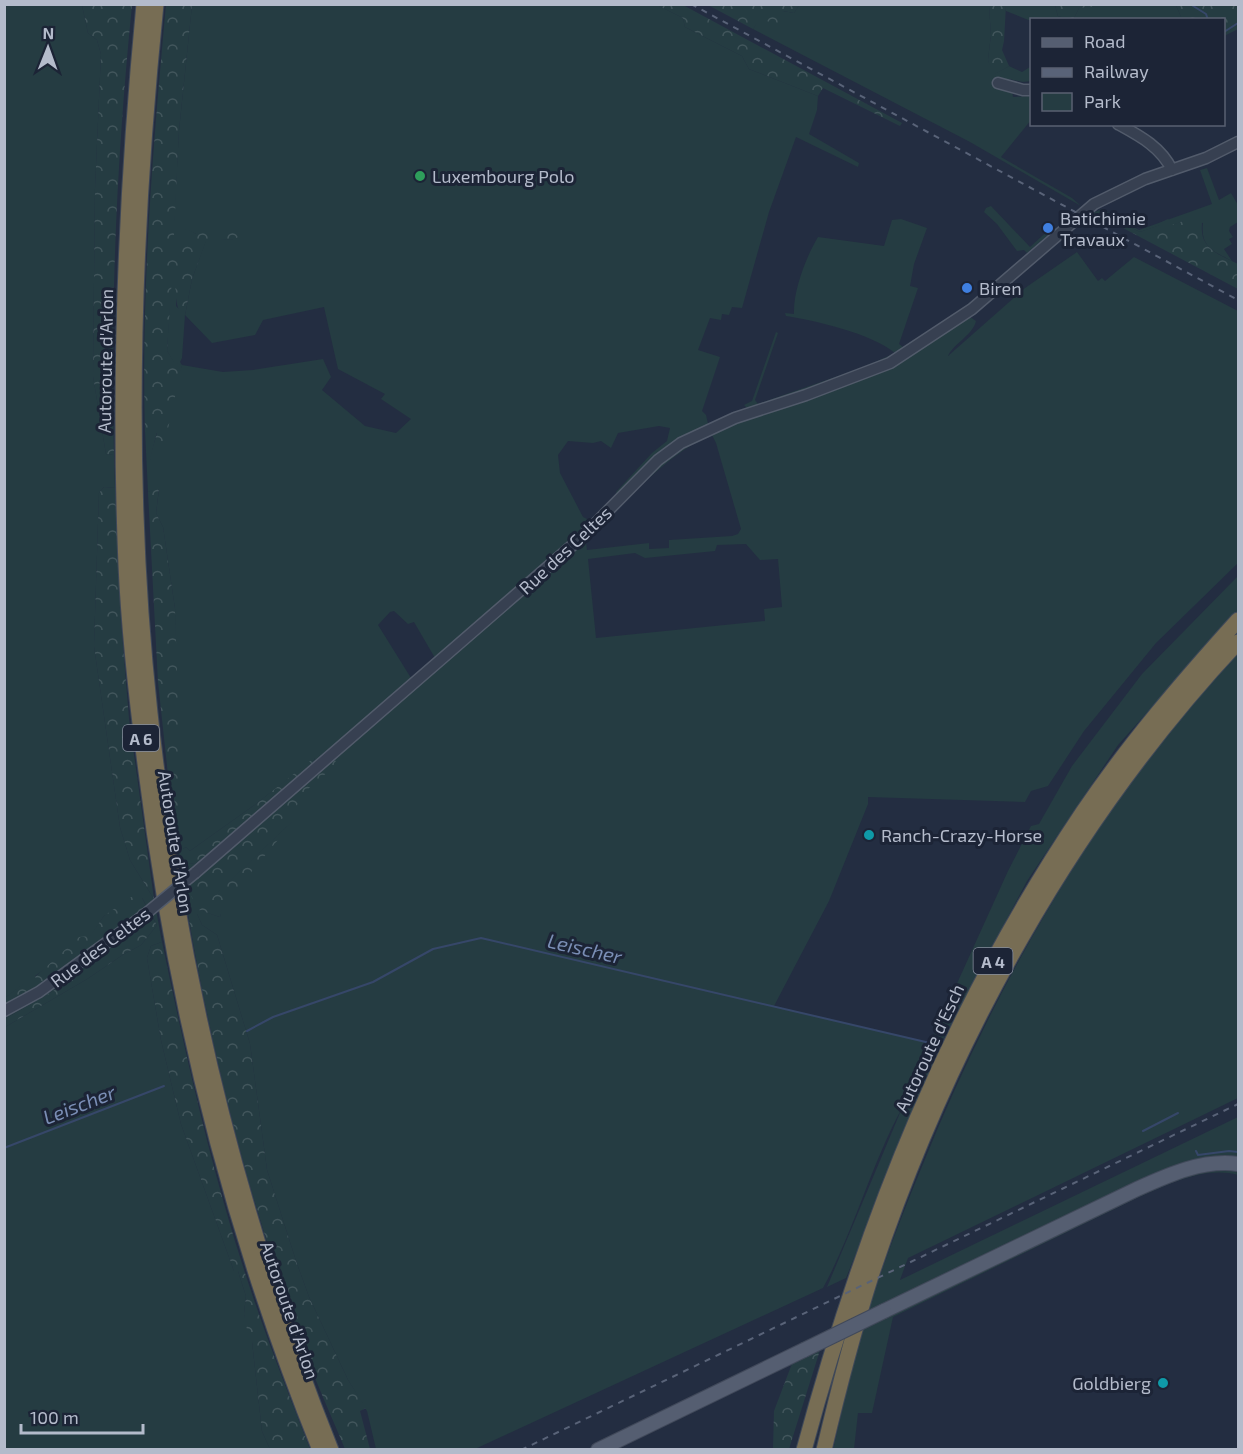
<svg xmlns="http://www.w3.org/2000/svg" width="1243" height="1454" viewBox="0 0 1243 1454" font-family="'Exo 2',sans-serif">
<defs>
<pattern id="forest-crowns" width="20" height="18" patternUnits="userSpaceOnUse" patternTransform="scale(1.5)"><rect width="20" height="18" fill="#253c42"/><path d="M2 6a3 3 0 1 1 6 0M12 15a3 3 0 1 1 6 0" fill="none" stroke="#42565c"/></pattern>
</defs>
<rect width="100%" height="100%" fill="#232d41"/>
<path fill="#253c42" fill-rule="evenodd" d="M 1100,4 L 1176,5 L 1182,19 L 1073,20 L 1079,8 Z
M 4,5 L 82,5 L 88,33 L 97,40 L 101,54 L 95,189 L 93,376 L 106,454 L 114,455 L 115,488 L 104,487 L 99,493 L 94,646 L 120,827 L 130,860 L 154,899 L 162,942 L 151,946 L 147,958 L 161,1040 L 181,1124 L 234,1271 L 238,1271 L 246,1296 L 244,1314 L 252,1341 L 262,1431 L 270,1449 L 5,1449 L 5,1027 L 87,979 L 124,954 L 141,945 L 157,925 L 142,898 L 104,916 L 90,937 L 35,976 L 40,983 L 122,927 L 140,911 L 148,921 L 65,984 L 5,1019 L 5,1005 L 28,981 L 5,998 Z
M 192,5 L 657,5 L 683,18 L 685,27 L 742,56 L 749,69 L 818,96 L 817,110 L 809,134 L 859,163 L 858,167 L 796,137 L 769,212 L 742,308 L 732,307 L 729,315 L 722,314 L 721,320 L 710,318 L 698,350 L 720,357 L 702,411 L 706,415 L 708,424 L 736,413 L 755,411 L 751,407 L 747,408 L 744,405 L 752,401 L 776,332 L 778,333 L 755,400 L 758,404 L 864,367 L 895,353 C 870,333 817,321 786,316 L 785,313 L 794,314 C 793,291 806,257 818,237 L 884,246 L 892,220 L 901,219 L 927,228 L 914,264 L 910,286 L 918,288 L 899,344 L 903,347 L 906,354 L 972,309 L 970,317 L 976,321 C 973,335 954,343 948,356 L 1025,288 L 1077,252 L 1098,281 L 1102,278 L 1105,281 L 1134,257 L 1238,311 L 1238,563 L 1156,643 L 1084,731 L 1048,786 L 1031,791 L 1025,802 L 868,797 L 868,804 L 829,901 L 774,1006 L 930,1043 L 1008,871 L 1031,826 L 1039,824 L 1072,766 L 1142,674 L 1238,576 L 1238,611 L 1118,745 L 1027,881 L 941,1043 L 846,1278 L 827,1287 L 902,1108 C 871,1165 854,1231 823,1288 L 475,1449 L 376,1449 L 367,1411 L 348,1380 L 309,1297 L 296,1261 L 267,1170 L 250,1044 L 217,935 L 202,925 L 197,914 L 188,914 L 173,821 L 177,828 L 175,609 L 163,527 L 156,513 L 159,489 L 148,492 L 145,432 L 157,432 L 150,460 L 182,365 L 174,363 L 167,351 L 179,130 ZM 186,229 L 196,234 L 234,239 L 206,240 L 192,279 L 185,315 L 176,306 L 176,284 ZM 324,307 L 338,369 L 385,394 L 381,399 L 411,419 L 396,433 L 365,426 L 322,390 L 331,377 L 323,359 L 253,370 L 223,372 L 182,365 L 180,362 L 182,358 L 185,315 L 212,343 L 255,335 L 263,320 ZM 659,426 L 670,428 L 667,441 L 652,453 L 616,492 L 617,494 L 591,521 L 583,517 L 560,473 L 558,455 L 568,441 L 593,443 L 601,441 L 611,448 L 618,433 ZM 708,435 L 712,435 L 716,443 L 741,529 L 738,534 L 732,536 L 669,540 L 669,548 L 649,549 L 649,543 L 587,550 L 586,542 C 624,502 659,462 708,435 ZM 746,544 L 760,560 L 778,559 L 782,607 L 764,609 L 765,621 L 596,638 L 588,559 L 635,553 L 645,558 L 715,551 L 717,545 ZM 394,611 L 408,624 L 414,622 L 435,658 L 411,678 L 378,625 L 390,612 ZM 315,758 L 312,765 L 195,864 L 183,862 L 183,849 L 186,847 L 190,851 L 256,804 ZM 292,822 L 222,906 L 220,917 L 200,910 Z
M 799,5 L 989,5 L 991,35 L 988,60 L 994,74 L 1009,66 L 1022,72 L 1030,67 L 1031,81 L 1023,82 L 1009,79 L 1008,90 L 1012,91 L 1013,97 L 1031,96 L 1031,120 L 1001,157 L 1072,198 L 1081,206 L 970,142 L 753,29 L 758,20 L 783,11 L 794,13 Z
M 1006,5 L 1055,5 L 1058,16 L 1070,19 L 1031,21 L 1006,11 Z
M 1207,168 L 1219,200 L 1231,193 L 1238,205 L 1238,222 L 1230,227 L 1229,231 L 1233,237 L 1229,239 L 1232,244 L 1224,249 L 1232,261 C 1213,251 1200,247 1203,223 L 1183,221 L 1171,226 L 1168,220 L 1161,225 L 1140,232 L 1110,217 L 1108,220 L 1093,213 L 1102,209 L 1139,230 L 1212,204 L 1200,170 Z
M 991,206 L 1030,247 L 1053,226 L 1055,229 L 1027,253 L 1024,250 L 1017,251 L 997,224 L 984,212 L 986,208 Z
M 1238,653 L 1238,1098 L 908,1258 L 900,1280 L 1238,1117 L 1238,1175 C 1204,1166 1170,1184 1139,1197 L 893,1317 L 872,1413 L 858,1413 L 854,1449 L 833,1450 C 841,1416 848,1381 857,1348 C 875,1285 898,1224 923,1164 C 996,983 1103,795 1238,653 Z"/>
<path fill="url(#forest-crowns)" d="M 82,5 L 132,5 C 117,154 110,305 114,455 L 106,454 L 93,376 L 95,189 L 101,54 L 97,40 L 88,33 Z
M 166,5 L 192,5 L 179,130 L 173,256 L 186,228 L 196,234 L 241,228 L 243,231 L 243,235 L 234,239 L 206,241 L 192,279 L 185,315 L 181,314 C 172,299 178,278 173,263 L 167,351 L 174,362 L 182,365 L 164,447 L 149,461 L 157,433 L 145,432 C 141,289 153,147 166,5 Z
M 657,5 L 683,5 L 902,123 L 900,126 L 823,88 L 818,96 L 749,69 L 742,56 L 685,27 L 683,18 Z
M 708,5 L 799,5 L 794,13 L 783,11 L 778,23 L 759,20 L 753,29 Z
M 989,5 L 1006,5 L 1004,41 L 1002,50 L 1009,66 L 993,75 L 988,60 L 991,35 Z
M 1055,5 L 1055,4 L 1100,5 L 1099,6 L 1079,8 L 1073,20 L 1058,16 Z
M 1176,5 L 1238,5 L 1238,29 L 1224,36 L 1224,20 L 1182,19 Z
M 1189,213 L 1201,217 C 1203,223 1201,226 1202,232 C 1203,250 1224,257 1238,264 L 1238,289 L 1108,220 L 1110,217 L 1140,232 L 1160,225 L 1160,223 L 1168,219 L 1172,225 L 1183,221 L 1181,216 Z
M 104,487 L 115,488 L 121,622 L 129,719 L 154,899 L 130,860 L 120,827 L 94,646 L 99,493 Z
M 159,488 L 156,513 L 163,527 L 175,609 L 182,827 L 177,828 L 173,821 L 158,682 L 148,492 Z
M 315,757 L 312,765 L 195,864 L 183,862 L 183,849 L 186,847 L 190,851 L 256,804 Z
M 334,758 L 337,764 L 308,789 L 298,804 L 194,901 L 191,896 L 203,874 Z
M 297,817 L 223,906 L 220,917 L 199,910 Z
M 131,897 L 142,898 L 146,906 L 122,927 L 40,984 L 35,977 L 79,937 L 90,936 L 104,916 Z
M 188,914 L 197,914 L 202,925 L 217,935 L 250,1044 L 267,1170 L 296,1261 L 309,1297 L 348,1380 L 366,1408 L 360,1411 L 370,1449 L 345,1449 C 333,1420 320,1391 308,1361 C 254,1217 214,1066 188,914 Z
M 152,917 L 157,925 L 141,945 L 124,954 L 87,979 L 5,1027 L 5,1019 L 65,984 Z
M 162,942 C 187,1062 214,1183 254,1300 C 271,1350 291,1400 310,1449 L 270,1449 L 262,1431 L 252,1341 L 249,1340 L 244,1314 L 246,1296 L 238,1271 L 234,1271 L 181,1124 L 161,1040 L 147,958 L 151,946 Z
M 28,980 L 33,989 L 5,1005 L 5,998 Z
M 820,1350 L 789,1449 L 773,1450 L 774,1411 L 793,1361 Z"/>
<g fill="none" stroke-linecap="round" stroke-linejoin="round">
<path stroke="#364769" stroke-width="2" d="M 1190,4 L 1206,14 L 1208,20
M 1224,32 L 1238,23
M 247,1031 L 273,1017 L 373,982 L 433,949 L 481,938 L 930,1043
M 1143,1131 L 1178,1113
M 4,1148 L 164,1086
M 1196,1151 L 1198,1155 L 1229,1151 L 1238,1152"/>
<defs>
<path id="minor" d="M 998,83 L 1023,90 L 1032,90
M 1118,124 C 1140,136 1161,147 1172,170
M 195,873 L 582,537 L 658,460 L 681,443 L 735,418 L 806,395 L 890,363 L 972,309 L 1094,204 L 1145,179 L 1206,158 L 1238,142
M 4,1011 L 39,992 L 143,916"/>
<path id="major" d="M 884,1311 L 1137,1189 C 1168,1175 1203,1159 1238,1164
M 598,1450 L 804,1350"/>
<path id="highway" d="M 144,4 C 126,191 118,378 126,565 C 129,634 137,703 146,771 C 175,1004 232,1232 320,1450
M 156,4 C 132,239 124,478 150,713 C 177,964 237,1215 331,1450
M 804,1450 C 866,1220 950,1010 1083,812 C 1129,744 1183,681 1238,620
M 824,1450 C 838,1391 853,1333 871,1276 C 948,1044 1071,820 1238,642"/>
</defs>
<use href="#minor" stroke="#525b6b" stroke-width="13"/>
<use href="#major" stroke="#41495a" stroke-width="16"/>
<use href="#highway" stroke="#3f4858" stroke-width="17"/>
<use href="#minor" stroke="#374051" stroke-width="10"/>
<use href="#major" stroke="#555e71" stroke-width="14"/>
<use href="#highway" stroke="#776d54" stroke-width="15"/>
<path stroke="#596378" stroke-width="2" stroke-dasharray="6 6" stroke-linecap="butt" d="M 691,4 L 1238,300
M 521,1450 L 1238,1104"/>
<defs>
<path id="minor-bridge" d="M 143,916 L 195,873"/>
<path id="major-bridge" d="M 804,1350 L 884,1311"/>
</defs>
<use href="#minor-bridge" stroke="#525b6b" stroke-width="13" stroke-linecap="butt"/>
<use href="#major-bridge" stroke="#41495a" stroke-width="16" stroke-linecap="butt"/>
<use href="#minor-bridge" stroke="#374051" stroke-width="10"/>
<use href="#major-bridge" stroke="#555e71" stroke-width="14"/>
</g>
<circle fill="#2e9e5b" stroke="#1c2436" stroke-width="2" cx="420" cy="176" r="6"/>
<g fill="#3f7fe0" stroke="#1c2436" stroke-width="2">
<circle cx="1048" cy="228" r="6"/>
<circle cx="967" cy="288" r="6"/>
</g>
<g fill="#0f9aa8" stroke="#1c2436" stroke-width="2">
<circle cx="869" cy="835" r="6"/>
<circle cx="1163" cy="1383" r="6"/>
</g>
<g text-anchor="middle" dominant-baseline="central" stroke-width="6" stroke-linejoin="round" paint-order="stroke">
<g fill="#1c2436" stroke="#868e9e" stroke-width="1.5">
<rect x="123" y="725" width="36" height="26" rx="4.5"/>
<rect x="973.5" y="948" width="39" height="26" rx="4.5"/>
</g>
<g font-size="16" font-weight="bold" fill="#b4bbcb">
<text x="141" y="738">A 6</text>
<text x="993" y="961">A 4</text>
</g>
<g font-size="18" fill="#b4bbcb" stroke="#1c2436" text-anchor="start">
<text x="432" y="176">Luxembourg Polo</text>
<text x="1060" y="218">Batichimie<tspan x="1060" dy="21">Travaux</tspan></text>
<text x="979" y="288">Biren</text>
<text x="881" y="835">Ranch-Crazy-Horse</text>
<text x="1151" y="1383" text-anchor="end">Goldbierg</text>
</g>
<g font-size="18" fill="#b4bbcb" stroke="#1c2436">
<text transform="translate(105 361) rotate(-89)">Autoroute d'Arlon</text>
<text transform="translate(565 550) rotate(-43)">Rue des Celtes</text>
<text transform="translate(176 842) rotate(81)">Autoroute d'Arlon</text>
<text transform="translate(100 947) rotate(-37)">Rue des Celtes</text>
<text transform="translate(929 1048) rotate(-65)">Autoroute d'Esch</text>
<text transform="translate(290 1310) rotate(71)">Autoroute d'Arlon</text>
</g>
<g font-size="20" font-style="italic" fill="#7a8eb5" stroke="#1c2436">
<text transform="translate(585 948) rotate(13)">Leischer</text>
<text transform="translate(79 1104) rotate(-21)">Leischer</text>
</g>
</g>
<rect width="1243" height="1454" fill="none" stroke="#b4bbcb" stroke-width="12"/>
<rect x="1030" y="18" width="195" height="108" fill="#1c2436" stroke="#596072" stroke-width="1.5"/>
<rect x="1042" y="38" width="30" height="9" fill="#555e71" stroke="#596072" stroke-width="1.5"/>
<text x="1084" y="48" font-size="18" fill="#b4bbcb">Road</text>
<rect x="1042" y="68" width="30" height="9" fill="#596378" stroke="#596072" stroke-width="1.5"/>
<text x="1084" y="78" font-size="18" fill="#b4bbcb">Railway</text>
<rect x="1042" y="93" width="30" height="18" fill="#253c42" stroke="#596072" stroke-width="1.5"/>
<text x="1084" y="108" font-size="18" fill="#b4bbcb">Park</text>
<g transform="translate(48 48) rotate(1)" stroke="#1c2436" stroke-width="4.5" paint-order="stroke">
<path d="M0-4.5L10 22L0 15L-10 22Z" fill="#b4bbcb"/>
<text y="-9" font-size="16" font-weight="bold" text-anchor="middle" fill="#b4bbcb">N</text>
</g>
<path d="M21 1424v9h122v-9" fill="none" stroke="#b4bbcb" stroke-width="3"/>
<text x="30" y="1424" font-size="18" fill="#b4bbcb" stroke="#1c2436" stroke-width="4.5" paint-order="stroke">100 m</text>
</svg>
